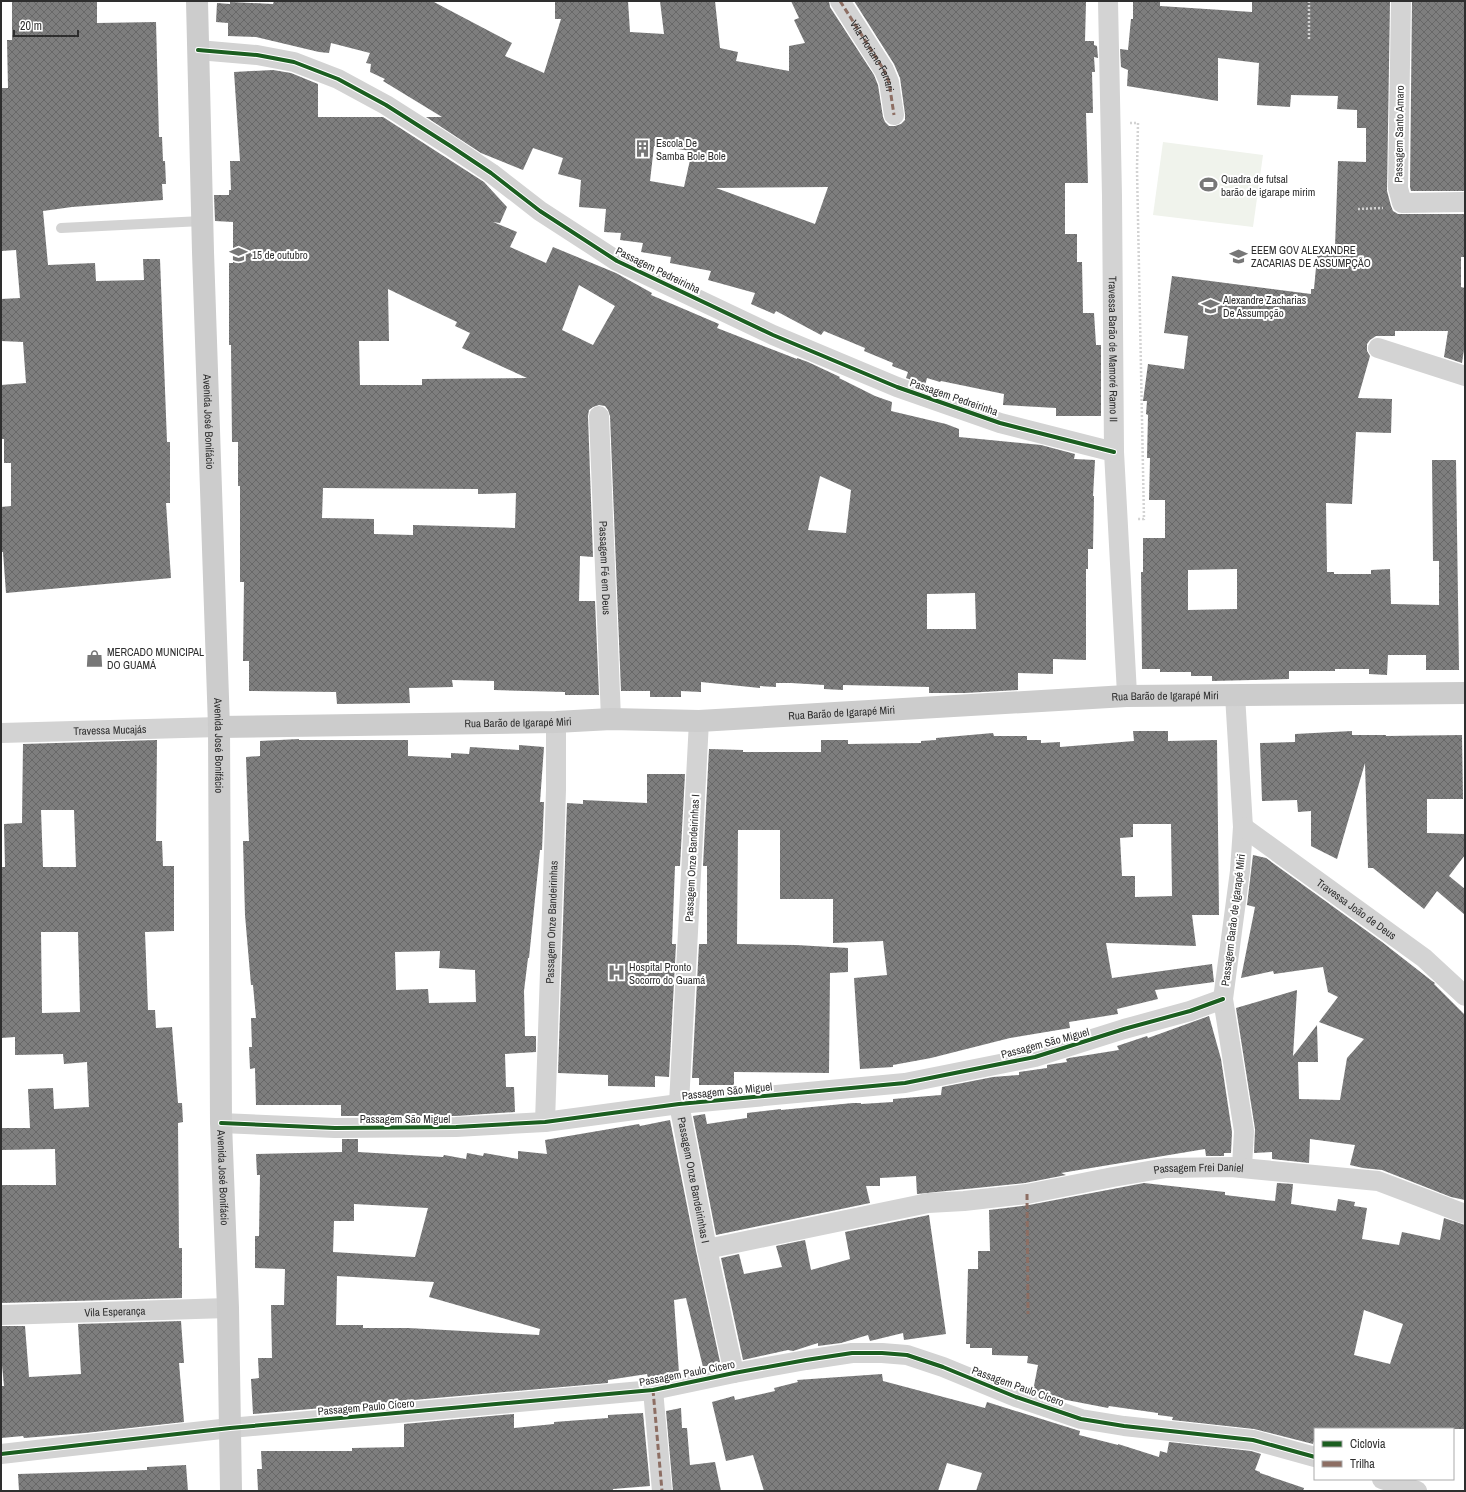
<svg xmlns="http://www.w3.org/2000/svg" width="1466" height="1492" viewBox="0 0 1466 1492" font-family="'Archivo Narrow',sans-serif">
<defs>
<pattern id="building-cross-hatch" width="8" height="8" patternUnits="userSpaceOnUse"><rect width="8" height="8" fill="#7e7e7e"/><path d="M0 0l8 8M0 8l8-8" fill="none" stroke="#686868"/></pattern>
</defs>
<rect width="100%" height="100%" fill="#fff"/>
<path fill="#f0f3ec" d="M 1163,142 L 1263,155 L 1253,227 L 1153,215 Z"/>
<path fill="url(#building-cross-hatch)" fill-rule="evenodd" d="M 12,1 L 97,1 L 97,23 L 156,22 L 159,137 L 162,137 L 163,161 L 165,161 L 166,184 L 162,184 L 163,200 L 72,207 L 43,211 L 48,265 L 95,263 L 96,281 L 144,280 L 143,259 L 160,259 L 167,442 L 170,442 L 170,503 L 166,503 L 171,578 L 6,593 L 3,552 L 1,552 L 1,507 L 11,506 L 11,463 L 4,463 L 4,439 L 1,439 L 1,385 L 26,383 L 23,342 L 1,341 L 1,299 L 20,298 L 16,250 L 1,251 L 1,88 L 8,88 L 7,40 L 12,40 Z
M 274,1 L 432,1 L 512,43 L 505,56 L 544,73 L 561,19 L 555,19 L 555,1 L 628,1 L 630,32 L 664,34 L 660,1 L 715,1 L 720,48 L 738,52 L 736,61 L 789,71 L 789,46 L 805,43 L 794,20 L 799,18 L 791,1 L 829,1 L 830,7 L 874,75 L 878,85 L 883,117 L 885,122 L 889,126 L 895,126 L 901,124 L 905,120 L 905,114 L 900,78 L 894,64 L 854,1 L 1086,2 L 1085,41 L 1094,41 L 1094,45 L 1097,46 L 1098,58 L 1094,57 L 1095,72 L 1092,72 L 1093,113 L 1086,113 L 1088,183 L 1065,183 L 1065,234 L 1077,234 L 1077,262 L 1082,262 L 1083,313 L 1094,313 L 1096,345 L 1101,345 L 1101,416 L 1056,416 L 1056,408 L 1003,405 L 1004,394 L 941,381 L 940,382 L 927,378 L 925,385 L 906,378 L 908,372 L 892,366 L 893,363 L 864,351 L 865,348 L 824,331 L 821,335 L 776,311 L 774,314 L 751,304 L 755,293 L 708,280 L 711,271 L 670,263 L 671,257 L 641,252 L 643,243 L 620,240 L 621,233 L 604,232 L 606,209 L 579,207 L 581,180 L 558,174 L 563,158 L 533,148 L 523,170 L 481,153 L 426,117 L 442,117 L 383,81 L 385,79 L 370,72 L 371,64 L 366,63 L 370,53 L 331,43 L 329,53 L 319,52 L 256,37 L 228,36 L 228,23 L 216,22 L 217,3 L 230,4 L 230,2 L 273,4 ZM 654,146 L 692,151 L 684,187 L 650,181 ZM 828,187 L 815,224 L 716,188 Z
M 1133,1 L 1160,1 L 1160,6 L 1252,12 L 1252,1 L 1390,1 L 1387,191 L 1391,206 L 1393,211 L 1398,214 L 1465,214 L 1465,257 L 1461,257 L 1461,287 L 1465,288 L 1465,343 L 1462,363 L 1444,357 L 1448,331 L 1395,331 L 1395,336 L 1376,336 L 1370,340 L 1367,344 L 1367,351 L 1370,356 L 1358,398 L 1392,399 L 1391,433 L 1356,432 L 1352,504 L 1326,503 L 1327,572 L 1334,572 L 1334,574 L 1371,574 L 1371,570 L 1390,569 L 1391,604 L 1439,605 L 1439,561 L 1433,561 L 1432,460 L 1456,460 L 1459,670 L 1426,670 L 1426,655 L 1388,655 L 1387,675 L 1369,674 L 1369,669 L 1335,669 L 1335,671 L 1289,671 L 1289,679 L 1212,681 L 1212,676 L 1191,676 L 1191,672 L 1160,672 L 1160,669 L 1142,669 L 1141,572 L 1143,572 L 1143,538 L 1165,538 L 1165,500 L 1149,500 L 1150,458 L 1147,458 L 1148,415 L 1146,414 L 1147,401 L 1143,401 L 1148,364 L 1184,369 L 1188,336 L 1164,333 L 1172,276 L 1311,294 L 1311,289 L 1314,289 L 1318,246 L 1335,247 L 1338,161 L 1366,162 L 1366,128 L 1357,128 L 1357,110 L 1337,109 L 1338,96 L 1291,95 L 1290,107 L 1257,105 L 1259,63 L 1218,58 L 1218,101 L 1127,86 L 1128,70 L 1121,67 L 1120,49 L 1128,50 L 1131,19 L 1133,19 ZM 1237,569 L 1237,609 L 1188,610 L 1188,570 Z
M 1412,1 L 1465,1 L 1465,191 L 1411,191 L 1410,187 Z
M 273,70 L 291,73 L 318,84 L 318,117 L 383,117 L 484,182 L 507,207 L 500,223 L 493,222 L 517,232 L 510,247 L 546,263 L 553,247 L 616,273 L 652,293 L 651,295 L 719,324 L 717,328 L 797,359 L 797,358 L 808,362 L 840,377 L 839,378 L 875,396 L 892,402 L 891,411 L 946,424 L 959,429 L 959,437 L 1041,445 L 1075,454 L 1074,459 L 1095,460 L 1093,496 L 1094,496 L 1093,549 L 1088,549 L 1088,569 L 1086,569 L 1086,660 L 1053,659 L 1053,674 L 1018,673 L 1018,690 L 965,693 L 929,693 L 929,687 L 843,685 L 843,690 L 824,689 L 824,685 L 791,683 L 776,683 L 776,687 L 760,686 L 760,688 L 701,682 L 701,692 L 681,691 L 681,697 L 650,697 L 650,691 L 621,691 L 610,416 L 608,410 L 605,406 L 599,405 L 593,407 L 589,410 L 588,416 L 593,557 L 580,556 L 579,601 L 595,601 L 599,695 L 565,695 L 565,692 L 494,690 L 494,681 L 452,680 L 453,687 L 409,688 L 410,703 L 337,704 L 336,692 L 249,691 L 249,661 L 243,661 L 244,582 L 240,582 L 240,486 L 238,486 L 238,442 L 232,442 L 231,345 L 229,345 L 229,263 L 233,263 L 233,222 L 215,221 L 214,195 L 229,195 L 229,190 L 231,190 L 230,161 L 240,161 L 234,72 ZM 579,285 L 615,306 L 593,345 L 562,330 ZM 388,289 L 457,322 L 455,326 L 470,333 L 462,348 L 527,378 L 422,379 L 422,385 L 360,385 L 359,341 L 389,341 ZM 820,476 L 851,490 L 846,533 L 808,530 ZM 323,488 L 478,489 L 478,494 L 516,493 L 515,528 L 413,525 L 413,535 L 374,534 L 374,519 L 322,518 ZM 975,593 L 976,629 L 927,629 L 927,594 Z
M 1133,731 L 1168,731 L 1168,741 L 1217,740 L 1219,915 L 1192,915 L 1196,946 L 1106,943 L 1112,978 L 1212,964 L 1214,982 L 1155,990 L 1158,999 L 1117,1009 L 1118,1014 L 1069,1022 L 1070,1028 L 1010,1038 L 931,1058 L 893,1065 L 893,1067 L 860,1069 L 854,978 L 887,975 L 883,941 L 833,943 L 833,899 L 780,899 L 780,830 L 738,830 L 737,944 L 796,945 L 848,948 L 848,972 L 830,973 L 829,1073 L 734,1072 L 734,1085 L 699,1085 L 699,1078 L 692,1078 L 699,944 L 707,944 L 707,866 L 703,866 L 709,749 L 743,750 L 743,752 L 821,752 L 821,740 L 848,740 L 848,744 L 921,743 L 921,741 L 936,740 L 936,738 L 993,733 L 994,736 L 1027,736 L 1027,740 L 1041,740 L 1041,743 L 1060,742 L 1060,747 L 1134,741 ZM 1133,824 L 1171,824 L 1172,896 L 1135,897 L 1135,876 L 1122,876 L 1120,838 L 1133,837 Z
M 1352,731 L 1352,735 L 1386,735 L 1386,736 L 1462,735 L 1463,799 L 1427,799 L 1427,833 L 1465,834 L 1465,855 L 1449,876 L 1465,889 L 1465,915 L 1437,891 L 1424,909 L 1373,868 L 1368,868 L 1365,763 L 1337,859 L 1311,846 L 1311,811 L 1298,812 L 1297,800 L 1262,801 L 1260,743 L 1295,742 L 1295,734 Z
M 299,739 L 299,740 L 408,740 L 408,756 L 451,758 L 451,753 L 469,754 L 470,747 L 519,750 L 519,745 L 544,747 L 540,802 L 544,802 L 542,850 L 540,850 L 529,958 L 528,958 L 524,991 L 525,1036 L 536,1036 L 536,1052 L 505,1054 L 506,1087 L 514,1087 L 515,1112 L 456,1116 L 341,1116 L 341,1105 L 256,1105 L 255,1068 L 250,1069 L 249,1047 L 252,1047 L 251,1018 L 256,1018 L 253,985 L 251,985 L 245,915 L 243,841 L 249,841 L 246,757 L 260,756 L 260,741 ZM 440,951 L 439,968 L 475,970 L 476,1002 L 429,1003 L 428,989 L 396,990 L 395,952 Z
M 157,740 L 156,841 L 162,841 L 163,866 L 174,866 L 174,931 L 145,932 L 148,1010 L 155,1010 L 156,1028 L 172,1027 L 178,1103 L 182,1103 L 183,1122 L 178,1123 L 179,1248 L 182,1248 L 182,1298 L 1,1303 L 1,1185 L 56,1185 L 55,1149 L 1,1150 L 1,1128 L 30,1128 L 28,1089 L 53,1088 L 54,1109 L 89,1107 L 87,1062 L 64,1064 L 63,1054 L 15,1055 L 15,1037 L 1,1038 L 1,867 L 5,867 L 4,824 L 22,823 L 23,744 ZM 41,810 L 74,810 L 76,867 L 43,867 ZM 41,932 L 78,932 L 80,1012 L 42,1013 Z
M 647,774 L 685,774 L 680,866 L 675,866 L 672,944 L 676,944 L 669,1077 L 655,1076 L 655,1087 L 608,1086 L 608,1075 L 558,1073 L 567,803 L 583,804 L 583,800 L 647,803 Z
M 1253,855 L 1266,858 L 1382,942 L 1432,981 L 1435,983 L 1434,984 L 1465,1015 L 1465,1200 L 1451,1197 L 1382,1170 L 1363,1168 L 1350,1165 L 1355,1145 L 1310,1139 L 1309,1163 L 1272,1159 L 1272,1152 L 1254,1153 L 1255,1129 L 1236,1008 L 1297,990 L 1293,1056 L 1317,1025 L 1318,1062 L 1298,1062 L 1299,1099 L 1340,1100 L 1347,1058 L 1364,1039 L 1319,1022 L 1338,997 L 1328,992 L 1323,967 L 1274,974 L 1273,971 L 1241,978 L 1255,907 L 1247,905 Z
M 1209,1016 L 1221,1059 L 1232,1132 L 1231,1153 L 1224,1153 L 1224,1156 L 1206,1156 L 1205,1149 L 1061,1173 L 1066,1175 L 1025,1183 L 917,1194 L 916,1176 L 880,1178 L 880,1186 L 866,1186 L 870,1203 L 716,1235 L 693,1116 L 705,1114 L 707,1124 L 747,1118 L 747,1113 L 781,1109 L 781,1110 L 853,1103 L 861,1103 L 861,1104 L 893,1102 L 893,1099 L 941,1095 L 942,1087 L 993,1077 L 1019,1075 L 1019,1072 L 1047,1068 L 1047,1065 L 1067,1062 L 1066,1059 L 1069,1058 L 1119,1050 L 1117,1046 L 1147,1036 L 1148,1038 Z
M 670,1120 L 696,1251 L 720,1362 L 703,1367 L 686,1298 L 674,1300 L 679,1373 L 648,1378 L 647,1374 L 608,1380 L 608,1383 L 253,1414 L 251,1379 L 259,1378 L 258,1358 L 272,1358 L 271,1305 L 284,1305 L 285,1269 L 255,1268 L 255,1236 L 259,1236 L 260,1175 L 257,1175 L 256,1154 L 342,1152 L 342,1139 L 358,1139 L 358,1152 L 443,1157 L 444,1155 L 466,1159 L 467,1153 L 483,1156 L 484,1153 L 518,1159 L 518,1151 L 547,1154 L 545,1140 L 639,1124 L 640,1126 ZM 354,1204 L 428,1208 L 415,1257 L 333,1252 L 334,1221 L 354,1221 ZM 337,1276 L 434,1282 L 429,1297 L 540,1329 L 539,1335 L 408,1328 L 363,1328 L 363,1325 L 336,1325 Z
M 1144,1183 L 1225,1192 L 1225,1195 L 1275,1201 L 1277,1183 L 1293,1184 L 1291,1204 L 1336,1211 L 1338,1199 L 1355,1202 L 1354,1206 L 1367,1208 L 1362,1239 L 1399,1245 L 1402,1232 L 1440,1240 L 1444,1218 L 1465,1225 L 1465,1429 L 1315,1429 L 1315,1437 L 1313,1444 L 1254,1429 L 1172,1420 L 1173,1417 L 1158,1415 L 1158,1413 L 1109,1406 L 1108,1408 L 1051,1397 L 1033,1391 L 1038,1365 L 1027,1363 L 1028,1356 L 992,1355 L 992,1348 L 970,1348 L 970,1344 L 966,1344 L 968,1269 L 978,1269 L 978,1251 L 990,1251 L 989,1210 L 1029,1205 ZM 1364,1310 L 1403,1324 L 1390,1364 L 1354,1355 Z
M 929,1215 L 946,1334 L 904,1340 L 903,1333 L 870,1341 L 868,1335 L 841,1343 L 818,1346 L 818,1343 L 793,1351 L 788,1350 L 743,1360 L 721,1258 L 739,1254 L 744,1274 L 782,1267 L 776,1246 L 805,1240 L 811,1270 L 850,1259 L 845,1232 Z
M 181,1321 L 184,1363 L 179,1363 L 184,1422 L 85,1433 L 24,1438 L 23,1436 L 1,1438 L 1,1386 L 4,1386 L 1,1355 L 1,1326 L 25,1326 L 29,1377 L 81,1374 L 78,1324 Z
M 882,1374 L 883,1381 L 985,1408 L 987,1402 L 1080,1431 L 1079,1435 L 1118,1445 L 1118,1444 L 1159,1457 L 1160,1451 L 1167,1453 L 1169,1442 L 1251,1451 L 1261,1454 L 1255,1470 L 1260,1472 L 1260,1473 L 1304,1488 L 1303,1491 L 976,1491 L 982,1473 L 947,1463 L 938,1491 L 764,1491 L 753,1455 L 726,1461 L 712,1402 L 734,1396 L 735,1400 L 775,1391 L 774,1388 L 798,1382 L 797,1380 Z
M 681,1408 L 682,1428 L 687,1428 L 690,1465 L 715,1462 L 721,1491 L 673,1491 L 666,1411 Z
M 643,1413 L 650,1486 L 613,1489 L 613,1491 L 258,1491 L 257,1469 L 262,1469 L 261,1451 L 352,1451 L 352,1448 L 404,1447 L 404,1424 L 514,1414 L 514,1428 L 554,1424 L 554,1422 L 608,1418 L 608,1415 Z
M 186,1465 L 188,1491 L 19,1491 L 18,1474 L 147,1470 L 147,1467 Z"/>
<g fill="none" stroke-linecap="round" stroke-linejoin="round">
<path stroke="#d3d3d3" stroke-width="2.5" stroke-dasharray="2 2" stroke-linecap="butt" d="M 1309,1 L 1309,39
M 1130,123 L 1138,123 L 1137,169 L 1144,519 L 1137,519
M 1358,209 L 1383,208"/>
<path stroke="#d3d3d3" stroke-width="10" d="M 61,228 L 202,221"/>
<g stroke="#d3d3d3" stroke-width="20">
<path id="s1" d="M 840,1 L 884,70 L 889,82 L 894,115"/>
<path id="s2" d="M 1108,1 L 1112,196 L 1114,452 L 1127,694 L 1126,696"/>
<path d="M 1401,1 L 1398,188 L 1402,203 L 1465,202"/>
<path d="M 198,50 L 257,55 L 294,62 L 338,79 L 386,105 L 452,147 L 491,173 L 540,211 L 617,261 L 773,335 L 897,387 L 1000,423 L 1114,452"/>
<path d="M 1378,348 L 1465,376"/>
<path id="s3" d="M 599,416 L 611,719"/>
<path d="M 1235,695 L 1243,827 L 1240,871 L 1223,999 L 1244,1131 L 1242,1167"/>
<path id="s4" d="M 699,721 L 679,1104 L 707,1249 L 734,1373"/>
<path id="s5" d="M 1,733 L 219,727"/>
<path id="s6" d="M 1243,827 L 1424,958 L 1465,996"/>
<path id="s7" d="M 545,1122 L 556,790 L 556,722"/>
<path d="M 221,1123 L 335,1128 L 456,1127 L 545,1122 L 679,1104 L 905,1083 L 1035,1057 L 1124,1029 L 1190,1011 L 1223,999"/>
<path id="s8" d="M 707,1249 L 928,1203 L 964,1201 L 1027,1194 L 1113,1177 L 1166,1168 L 1231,1167 L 1378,1181 L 1465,1214"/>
<path id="s9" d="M 1,1315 L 228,1308"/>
<path d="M 653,1390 L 662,1491"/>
<path d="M 1,1454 L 230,1428 L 653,1390 L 734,1373 L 806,1360 L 852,1353 L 882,1353 L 907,1355 L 943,1367 L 1016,1397 L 1081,1419 L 1124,1426 L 1253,1440 L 1315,1457"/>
<path d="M 1382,1479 L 1417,1491"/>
</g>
<g stroke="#ccc" stroke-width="22">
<path id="s10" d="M 197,1 L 203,252 L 219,727 L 221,1123 L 228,1308 L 231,1491"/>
<path id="s11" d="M 219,727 L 556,722 L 611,719 L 699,721 L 1126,696 L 1465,693"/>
</g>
<path stroke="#8d6e63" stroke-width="3" stroke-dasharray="6 3" stroke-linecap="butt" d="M 840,1 L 884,70 L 889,82 L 894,115
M 1027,1194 L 1028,1314
M 653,1390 L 662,1491"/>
<defs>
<path id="cycleway" d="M 198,50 L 257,55 L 294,62 L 338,79 L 386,105 L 452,147 L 491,173 L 540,211 L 617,261 L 773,335 L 897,387 L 1000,423 L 1114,452
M 221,1123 L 335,1128 L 456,1127 L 545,1122 L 679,1104 L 905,1083 L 1035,1057 L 1124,1029 L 1190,1011 L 1223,999
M 1,1454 L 230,1428 L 653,1390 L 734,1373 L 806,1360 L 852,1353 L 882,1353 L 907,1355 L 943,1367 L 1016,1397 L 1081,1419 L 1124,1426 L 1253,1440 L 1315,1457"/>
</defs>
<use href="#cycleway" stroke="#fff" stroke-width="6"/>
<use href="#cycleway" stroke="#1b5e20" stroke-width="4"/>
</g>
<defs>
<symbol id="building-bare" viewBox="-9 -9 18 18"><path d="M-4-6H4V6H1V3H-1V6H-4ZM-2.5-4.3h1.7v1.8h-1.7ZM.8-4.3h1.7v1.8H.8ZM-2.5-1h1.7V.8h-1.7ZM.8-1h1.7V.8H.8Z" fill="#777" stroke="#fff" stroke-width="2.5" paint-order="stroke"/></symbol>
<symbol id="stadium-bare" viewBox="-9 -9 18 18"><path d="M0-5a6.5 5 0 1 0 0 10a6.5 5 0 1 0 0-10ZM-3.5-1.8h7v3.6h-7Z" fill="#777" stroke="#fff" stroke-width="2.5" paint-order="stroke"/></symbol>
<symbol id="school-bare" viewBox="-9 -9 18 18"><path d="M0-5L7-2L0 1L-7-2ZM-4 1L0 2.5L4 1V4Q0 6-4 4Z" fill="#777" stroke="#fff" stroke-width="2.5" paint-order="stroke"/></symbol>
<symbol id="shop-bare" viewBox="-9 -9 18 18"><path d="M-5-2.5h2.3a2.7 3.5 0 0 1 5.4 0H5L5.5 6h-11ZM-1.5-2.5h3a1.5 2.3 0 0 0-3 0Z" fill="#777" stroke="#fff" stroke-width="2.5" paint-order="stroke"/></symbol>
<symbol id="hospital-bare" viewBox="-9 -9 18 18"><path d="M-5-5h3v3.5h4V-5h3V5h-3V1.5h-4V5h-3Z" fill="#777" stroke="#fff" stroke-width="2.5" paint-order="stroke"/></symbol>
</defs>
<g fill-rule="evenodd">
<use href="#building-bare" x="630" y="136" width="25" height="25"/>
<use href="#stadium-bare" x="1196" y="172" width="25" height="25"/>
<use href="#school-bare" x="226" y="242" width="25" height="25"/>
<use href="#school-bare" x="1226" y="244" width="25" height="25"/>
<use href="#school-bare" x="1198" y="294" width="25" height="25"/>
<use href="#shop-bare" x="82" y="646" width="25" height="25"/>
<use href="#hospital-bare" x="604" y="960" width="25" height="25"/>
</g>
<g text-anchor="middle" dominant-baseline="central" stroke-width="4" stroke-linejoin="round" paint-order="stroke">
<g font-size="11" fill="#2e2e2e" stroke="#fff">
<text stroke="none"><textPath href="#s1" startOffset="64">Vila Floriano Ferrari</textPath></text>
<text transform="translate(1399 134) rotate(-89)">Passagem Santo Amaro</text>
<text transform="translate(658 270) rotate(26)">Passagem Pedreirinha</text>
<text stroke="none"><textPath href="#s2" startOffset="348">Travessa Barão de Mamoré Ramo II</textPath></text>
<text transform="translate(954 397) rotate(19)">Passagem Pedreirinha</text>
<text stroke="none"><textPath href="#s10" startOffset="421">Avenida José Bonifácio</textPath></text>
<text stroke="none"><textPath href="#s3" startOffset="152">Passagem Fé em Deus</textPath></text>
<text stroke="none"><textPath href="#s11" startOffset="947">Rua Barão de Igarapé Miri</textPath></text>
<text stroke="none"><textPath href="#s11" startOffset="623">Rua Barão de Igarapé Miri</textPath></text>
<text stroke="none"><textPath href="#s11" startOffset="299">Rua Barão de Igarapé Miri</textPath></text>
<text stroke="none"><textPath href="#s5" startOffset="109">Travessa Mucajás</textPath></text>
<text stroke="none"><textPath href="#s10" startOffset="745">Avenida José Bonifácio</textPath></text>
<text transform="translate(692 858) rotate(-87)">Passagem Onze Bandeirinhas I</text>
<text stroke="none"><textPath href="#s6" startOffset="140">Travessa João de Deus</textPath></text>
<text transform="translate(1233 920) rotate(-83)">Passagem Barão de Igarapé Miri</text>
<text stroke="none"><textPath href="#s7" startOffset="200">Passagem Onze Bandeirinhas</textPath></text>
<text transform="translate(1045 1043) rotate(-15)">Passagem São Miguel</text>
<text transform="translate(727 1091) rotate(-6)">Passagem São Miguel</text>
<text x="405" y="1119">Passagem São Miguel</text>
<text stroke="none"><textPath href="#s8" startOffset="499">Passagem Frei Daniel</textPath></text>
<text stroke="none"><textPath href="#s10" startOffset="1177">Avenida José Bonifácio</textPath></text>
<text stroke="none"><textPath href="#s4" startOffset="461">Passagem Onze Bandeirinhas I</textPath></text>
<text stroke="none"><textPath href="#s9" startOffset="114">Vila Esperança</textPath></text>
<text transform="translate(687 1373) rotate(-11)">Passagem Paulo Cícero</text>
<text transform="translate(1018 1386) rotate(20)">Passagem Paulo Cícero</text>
<text transform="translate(366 1407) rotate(-5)">Passagem Paulo Cícero</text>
</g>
<g font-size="11" fill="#2e2e2e" stroke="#fff" text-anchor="start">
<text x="656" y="143">Escola De<tspan x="656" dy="13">Samba Bole Bole</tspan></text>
<text x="1221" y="179">Quadra de futsal<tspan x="1221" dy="13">barão de igarape mirim</tspan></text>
<text x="1251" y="250">EEEM GOV ALEXANDRE<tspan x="1251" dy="13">ZACARIAS DE ASSUMPÇÃO</tspan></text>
<text x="252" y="255">15 de outubro</text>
<text x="1223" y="300">Alexandre Zacharias<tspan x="1223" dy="13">De Assumpção</tspan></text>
<text x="107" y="652">MERCADO MUNICIPAL<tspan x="107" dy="13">DO GUAMÁ</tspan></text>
<text x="629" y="967">Hospital Pronto<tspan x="629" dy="13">Socorro do Guamá</tspan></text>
</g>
</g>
<rect width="1466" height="1492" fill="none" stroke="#2e2e2e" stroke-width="4"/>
<rect x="1314" y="1428" width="140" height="52" fill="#ffffff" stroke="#ababab"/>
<rect x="1322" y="1441" width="20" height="6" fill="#1b5e20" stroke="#ababab"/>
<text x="1350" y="1448" font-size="12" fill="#2e2e2e">Ciclovia</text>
<rect x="1322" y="1461" width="20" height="6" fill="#8d6e63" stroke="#ababab"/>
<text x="1350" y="1468" font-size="12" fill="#2e2e2e">Trilha</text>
<path d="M14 30v6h64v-6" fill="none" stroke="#2e2e2e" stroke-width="2"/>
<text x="20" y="30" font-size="12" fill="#2e2e2e" stroke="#ffffff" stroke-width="3" paint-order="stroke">20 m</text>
</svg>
